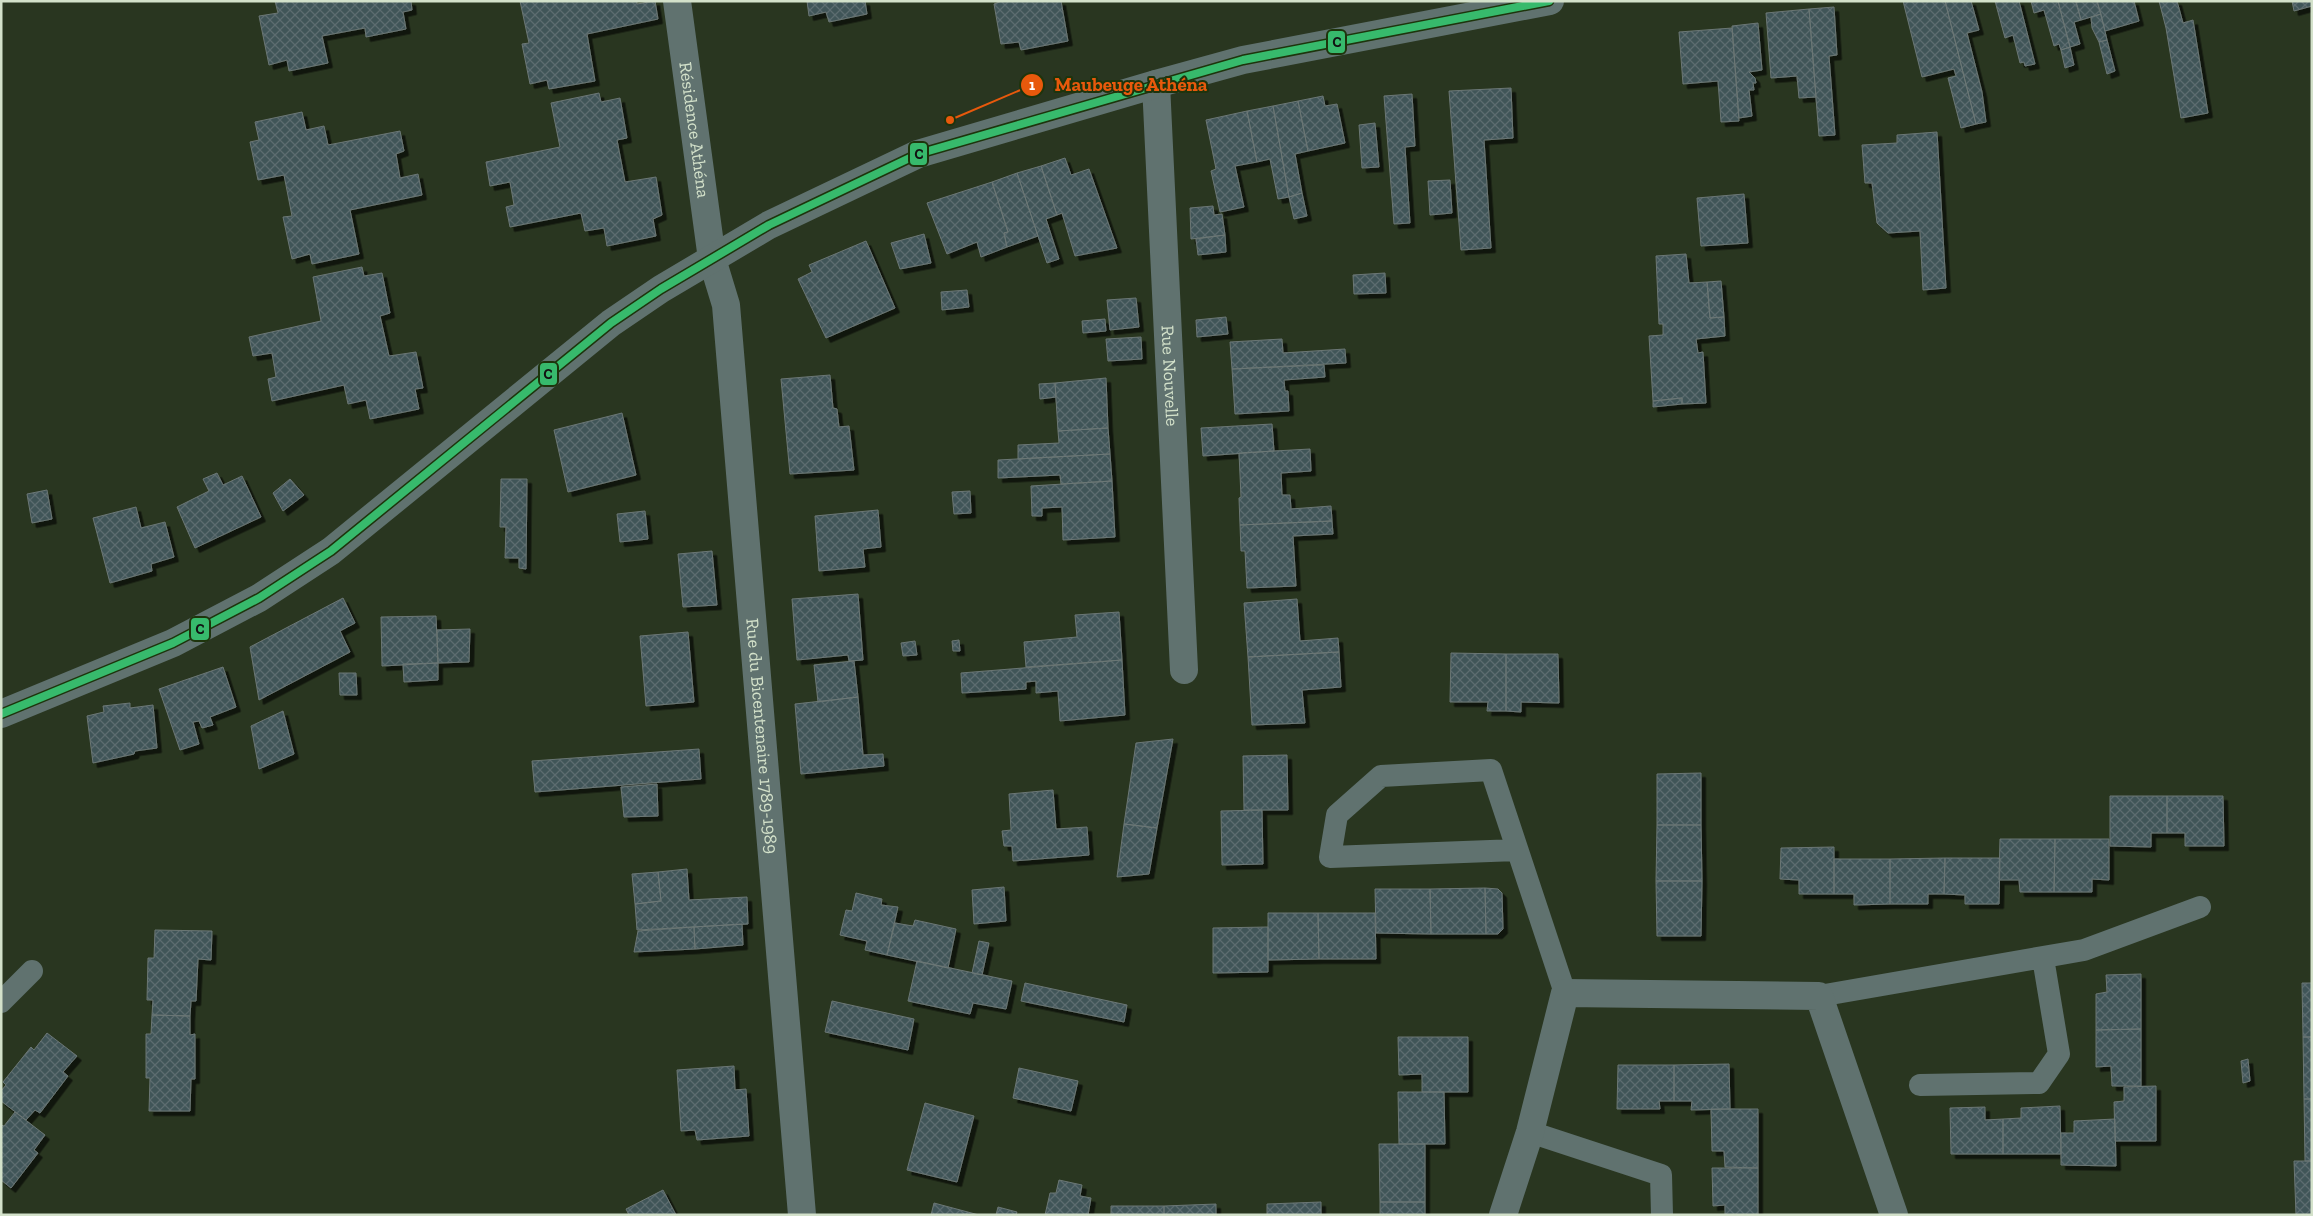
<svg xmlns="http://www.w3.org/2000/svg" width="2313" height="1216" viewBox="0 0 2313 1216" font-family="'Zilla Slab',serif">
<defs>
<pattern id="building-cross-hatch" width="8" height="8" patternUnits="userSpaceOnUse" patternTransform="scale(1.25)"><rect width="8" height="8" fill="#415458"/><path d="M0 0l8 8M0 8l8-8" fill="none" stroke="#5c6c6f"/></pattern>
<filter id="shadow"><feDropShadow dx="4.5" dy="4.5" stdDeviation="0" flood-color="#0009"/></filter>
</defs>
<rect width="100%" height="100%" fill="#293620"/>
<path fill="url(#building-cross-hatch)" stroke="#6b7775" filter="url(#shadow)" d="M 275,1 L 411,1 L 412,10 L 403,12 L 406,29 L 366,37 L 365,28 L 322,36 L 328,63 L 289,71 L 287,60 L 269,65 L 259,16 L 278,13 Z
M 520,1 L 637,1 L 637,4 L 655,1 L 658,19 L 587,34 L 595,81 L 549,89 L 547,80 L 530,84 L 522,44 L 529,43 Z
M 807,1 L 865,1 L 867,14 L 829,22 L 826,12 L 809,16 Z
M 1061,1 L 1068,41 L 1021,50 L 1019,42 L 1001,44 L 994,4 L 1002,1 Z
M 1903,1 L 1945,1 L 1976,124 L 1961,128 L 1948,78 L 1956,76 L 1954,69 L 1922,77 Z
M 1945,1 L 1971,1 L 1979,30 L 1967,33 L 1982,92 L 1986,122 L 1976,124 Z
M 1995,1 L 2019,1 L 2035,64 L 2025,66 L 2024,62 L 2020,63 L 2013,35 L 2005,38 Z
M 2031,1 L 2058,1 L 2070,47 L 2061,50 L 2059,44 L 2054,46 L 2044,10 L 2034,13 Z
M 2058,1 L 2078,1 L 2076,2 L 2081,20 L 2074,22 L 2080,44 L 2070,47 Z
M 2097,1 L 2101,14 L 2081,20 L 2076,2 Z
M 2097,1 L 2134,1 L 2139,21 L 2105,31 Z
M 2159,1 L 2177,1 L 2183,23 L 2193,20 L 2208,113 L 2181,118 L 2166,28 Z
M 2292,1 L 2312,1 L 2312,6 L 2294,11 Z
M 1834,7 L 1837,55 L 1829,56 L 1835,135 L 1819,136 L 1809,9 Z
M 1809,9 L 1816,97 L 1799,98 L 1797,76 L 1771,78 L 1766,13 Z
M 2101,14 L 2107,40 L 2099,42 L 2092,28 L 2091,17 Z
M 1758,23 L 1762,70 L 1749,72 L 1755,78 L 1756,83 L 1753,83 L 1754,90 L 1749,90 L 1752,116 L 1739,118 L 1732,26 Z
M 1732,28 L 1739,121 L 1721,122 L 1718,81 L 1683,84 L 1679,32 Z
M 2107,40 L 2115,71 L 2107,74 L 2099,42 Z
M 2070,47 L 2074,65 L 2065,68 L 2061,50 Z
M 1511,88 L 1513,138 L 1484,140 L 1491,248 L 1461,250 L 1449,91 Z
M 599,93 L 601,102 L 620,98 L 627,138 L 617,140 L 625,182 L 656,177 L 662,215 L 653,219 L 656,236 L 607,246 L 604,228 L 585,231 L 581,213 L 510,227 L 506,207 L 514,205 L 510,182 L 490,186 L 486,162 L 560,147 L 551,103 Z
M 1412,94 L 1415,146 L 1405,147 L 1410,223 L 1394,224 L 1384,96 Z
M 1323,96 L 1325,106 L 1337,104 L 1345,143 L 1308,151 L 1298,101 Z
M 1298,101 L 1308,151 L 1295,154 L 1302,193 L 1289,197 L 1273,106 Z
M 1273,106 L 1289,197 L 1278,199 L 1270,159 L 1257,162 L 1247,111 Z
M 1247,111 L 1257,162 L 1235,166 L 1244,207 L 1220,212 L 1211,171 L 1216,169 L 1206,120 Z
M 302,112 L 306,130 L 324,126 L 328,145 L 400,131 L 404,151 L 396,154 L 400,178 L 418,174 L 422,195 L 350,210 L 359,254 L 312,264 L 310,254 L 292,259 L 283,217 L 292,216 L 284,175 L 258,180 L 250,142 L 259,140 L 255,122 Z
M 1375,123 L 1379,167 L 1362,168 L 1359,125 Z
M 1937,132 L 1946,288 L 1923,290 L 1920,231 L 1888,233 L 1877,223 L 1872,183 L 1865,183 L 1862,145 L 1897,143 L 1897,135 Z
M 1065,158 L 1071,175 L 1089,169 L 1117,248 L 1075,256 L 1062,213 L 1057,215 L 1041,166 Z
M 1041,166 L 1057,215 L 1046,219 L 1059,259 L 1047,263 L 1017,173 Z
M 1017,173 L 1038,236 L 1007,247 L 1004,233 L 1008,232 L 992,182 Z
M 1450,180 L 1452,213 L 1430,215 L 1428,181 Z
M 992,182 L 1008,232 L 1004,233 L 1007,247 L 981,257 L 977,242 L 947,254 L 927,203 Z
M 1302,193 L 1307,216 L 1294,219 L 1289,197 Z
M 1744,194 L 1748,243 L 1701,246 L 1697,198 Z
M 1213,206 L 1214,215 L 1222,214 L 1225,235 L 1191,239 L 1190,208 Z
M 924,234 L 931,263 L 900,269 L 891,243 Z
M 1225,235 L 1226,252 L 1198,255 L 1196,239 Z
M 866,241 L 895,308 L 826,338 L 798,279 L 812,272 L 809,265 Z
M 1686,254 L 1689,283 L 1707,282 L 1710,318 L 1724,317 L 1725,336 L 1696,339 L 1698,353 L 1703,352 L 1706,403 L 1682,404 L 1682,398 L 1653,401 L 1649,336 L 1663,335 L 1663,324 L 1659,324 L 1656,256 Z
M 362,267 L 364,276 L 382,273 L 390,313 L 380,316 L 389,356 L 416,352 L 423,388 L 415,389 L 419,409 L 370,419 L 366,400 L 348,404 L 344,385 L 272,401 L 268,379 L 276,377 L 272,353 L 253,356 L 249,337 L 321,321 L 313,277 Z
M 1385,273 L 1386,293 L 1354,294 L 1353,275 Z
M 1721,281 L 1724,317 L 1710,318 L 1707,282 Z
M 967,290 L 969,307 L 942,310 L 941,292 Z
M 1136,298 L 1139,327 L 1110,330 L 1107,300 Z
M 1226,317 L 1228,334 L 1197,337 L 1196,320 Z
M 1105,319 L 1106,331 L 1083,333 L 1082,321 Z
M 1141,337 L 1142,359 L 1108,361 L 1106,339 Z
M 1282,339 L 1283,353 L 1345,349 L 1346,363 L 1232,369 L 1230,342 Z
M 1324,365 L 1325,377 L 1284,380 L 1285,391 L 1288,391 L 1289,411 L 1235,414 L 1232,369 Z
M 830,375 L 833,408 L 837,409 L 839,427 L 849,426 L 854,470 L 790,474 L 781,379 Z
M 1106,378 L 1108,428 L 1058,431 L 1055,383 Z
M 1055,383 L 1056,397 L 1040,399 L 1039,384 Z
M 1682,398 L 1682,404 L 1653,407 L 1653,401 Z
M 622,413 L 636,475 L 568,492 L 554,430 Z
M 1272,424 L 1274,451 L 1203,456 L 1201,428 Z
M 1108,428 L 1110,454 L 1018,459 L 1018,445 L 1059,443 L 1058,431 Z
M 1310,449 L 1311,471 L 1281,473 L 1282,495 L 1290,495 L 1291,509 L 1331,506 L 1332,521 L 1240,525 L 1239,498 L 1241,497 L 1239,453 Z
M 1110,454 L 1112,481 L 1061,484 L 1060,475 L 998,478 L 998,460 Z
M 217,473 L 223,485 L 242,476 L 261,517 L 195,548 L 177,507 L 209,491 L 203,479 Z
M 290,479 L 304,495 L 283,511 L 273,493 Z
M 501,479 L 527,479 L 526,569 L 519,568 L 519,558 L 505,558 L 506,527 L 500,527 Z
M 1112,481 L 1115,537 L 1063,540 L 1062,507 L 1042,508 L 1042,516 L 1032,516 L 1031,486 Z
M 47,490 L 52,519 L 32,523 L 27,494 Z
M 970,491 L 971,513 L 954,514 L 952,492 Z
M 136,507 L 141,528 L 165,522 L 174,557 L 151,564 L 152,571 L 110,583 L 93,518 Z
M 878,510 L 881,547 L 863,549 L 865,567 L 819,571 L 815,516 Z
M 645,511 L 648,539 L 620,542 L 617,514 Z
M 1332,521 L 1333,534 L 1293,536 L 1296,586 L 1247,588 L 1245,551 L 1241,551 L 1240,525 Z
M 712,551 L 717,605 L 683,607 L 678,554 Z
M 858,594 L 863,660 L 849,661 L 848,655 L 797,660 L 792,599 Z
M 343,598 L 355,623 L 340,631 L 350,652 L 259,700 L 250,647 Z
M 1297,599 L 1300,641 L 1338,638 L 1339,652 L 1248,657 L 1244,603 Z
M 1119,612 L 1122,660 L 1026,667 L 1024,642 L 1077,637 L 1075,615 Z
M 436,616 L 438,663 L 382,666 L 381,617 Z
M 470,629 L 469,662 L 438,663 L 437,630 Z
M 688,632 L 694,702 L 646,706 L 640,636 Z
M 959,640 L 960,651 L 953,651 L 952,641 Z
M 915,641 L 917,655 L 903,656 L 901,643 Z
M 1339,652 L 1341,687 L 1302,690 L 1305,723 L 1252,725 L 1248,657 Z
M 1451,653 L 1506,654 L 1506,711 L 1487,711 L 1488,702 L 1450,702 Z
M 1506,654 L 1558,654 L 1559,703 L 1521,702 L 1521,712 L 1506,711 Z
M 1122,660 L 1125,715 L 1060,721 L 1058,691 L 1036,693 L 1036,681 L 1026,682 L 1026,689 L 962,693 L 961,673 Z
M 854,661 L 858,697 L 818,702 L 814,665 Z
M 438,663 L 438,680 L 404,682 L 403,664 Z
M 223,667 L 236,707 L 210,717 L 213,725 L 202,728 L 199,721 L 193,722 L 199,744 L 180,750 L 159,689 Z
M 339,673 L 356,673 L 357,695 L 340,695 Z
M 858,697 L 863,755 L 883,754 L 884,766 L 801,774 L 795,704 Z
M 130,703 L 130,708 L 153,705 L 157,748 L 135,751 L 134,754 L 93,763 L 87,716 L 104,712 L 103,706 Z
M 283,711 L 294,754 L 259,769 L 251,726 Z
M 1173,739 L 1157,828 L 1124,824 L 1136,743 Z
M 699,749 L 701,779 L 535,792 L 532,761 Z
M 1287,755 L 1288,810 L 1244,810 L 1243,756 Z
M 1701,773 L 1701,825 L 1657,825 L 1657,774 Z
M 657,784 L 658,816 L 624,817 L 621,787 Z
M 1053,790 L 1056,829 L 1087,827 L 1089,855 L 1013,861 L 1012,846 L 1004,846 L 1002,831 L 1011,830 L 1009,794 Z
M 2110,796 L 2167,796 L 2167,833 L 2151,833 L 2151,847 L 2110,846 Z
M 2167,796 L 2223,796 L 2224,846 L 2185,846 L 2185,833 L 2167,833 Z
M 1262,810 L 1263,864 L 1222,865 L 1221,811 Z
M 1124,824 L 1157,828 L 1149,874 L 1117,877 Z
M 1657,825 L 1701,825 L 1702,881 L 1656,881 Z
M 2000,839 L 2055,839 L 2054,892 L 2020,892 L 2019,880 L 1999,880 Z
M 2055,839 L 2109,839 L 2109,880 L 2092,879 L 2092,892 L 2054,892 Z
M 1834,847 L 1834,894 L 1799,894 L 1799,880 L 1780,879 L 1781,848 Z
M 1945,858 L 1944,894 L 1928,894 L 1928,904 L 1890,904 L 1890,859 Z
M 1945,858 L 2000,858 L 1999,904 L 1965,904 L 1965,895 L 1944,894 Z
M 1834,859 L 1890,859 L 1890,904 L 1854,905 L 1854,894 L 1834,894 Z
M 687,869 L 689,900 L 747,897 L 748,924 L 637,930 L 635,904 L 661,901 L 658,872 Z
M 658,872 L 661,901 L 635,904 L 632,874 Z
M 1656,881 L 1702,881 L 1701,936 L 1657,936 Z
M 1004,887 L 1006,921 L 974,924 L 972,890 Z
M 1485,888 L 1498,889 L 1502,893 L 1503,929 L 1498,934 L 1486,934 Z
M 1485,888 L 1486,934 L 1431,934 L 1430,889 Z
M 1375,889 L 1430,889 L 1431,934 L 1376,933 Z
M 856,893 L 882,899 L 881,905 L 898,907 L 887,955 L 865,950 L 867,941 L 840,935 L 846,910 L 852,911 Z
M 1268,913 L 1318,913 L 1319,959 L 1268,960 Z
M 1318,913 L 1375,913 L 1376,959 L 1319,959 Z
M 915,920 L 956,929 L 948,968 L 887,955 L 895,923 L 913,926 Z
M 742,924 L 743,945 L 695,949 L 694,927 Z
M 694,927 L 695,949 L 634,952 L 638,931 Z
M 1268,927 L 1268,972 L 1213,973 L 1213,928 Z
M 155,930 L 212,931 L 211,960 L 198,959 L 196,1001 L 191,1001 L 190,1016 L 152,1015 L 153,1000 L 147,1000 L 148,958 L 154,958 Z
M 979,941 L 989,943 L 982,975 L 972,973 Z
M 917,961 L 1012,981 L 1006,1009 L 973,1003 L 970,1014 L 908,1001 Z
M 2141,974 L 2141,1029 L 2096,1030 L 2096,994 L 2107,992 L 2106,975 Z
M 1025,983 L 1127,1005 L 1124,1022 L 1021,1001 Z
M 2302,983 L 2312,983 L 2312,1037 L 2303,1037 Z
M 832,1001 L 914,1019 L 908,1050 L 825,1032 Z
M 152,1015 L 190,1016 L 190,1035 L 195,1034 L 195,1079 L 191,1079 L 190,1111 L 149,1111 L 150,1078 L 146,1078 L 146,1034 L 151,1034 Z
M 2141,1029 L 2141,1086 L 2112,1086 L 2111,1066 L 2096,1067 L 2096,1030 Z
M 47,1033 L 77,1056 L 63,1072 L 68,1076 L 40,1113 L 35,1110 L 26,1120 L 1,1101 L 1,1091 L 6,1085 L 3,1082 L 31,1047 L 34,1050 Z
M 1398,1037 L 1468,1037 L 1468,1092 L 1422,1092 L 1422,1074 L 1399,1075 Z
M 2303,1037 L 2312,1037 L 2312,1099 L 2304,1099 Z
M 2248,1059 L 2250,1081 L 2243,1083 L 2241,1061 Z
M 1729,1064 L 1730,1109 L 1691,1110 L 1692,1101 L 1674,1101 L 1674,1065 Z
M 1618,1065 L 1674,1065 L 1674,1101 L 1659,1101 L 1660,1109 L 1617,1109 Z
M 734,1066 L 735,1090 L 746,1089 L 749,1136 L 697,1140 L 695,1130 L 681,1131 L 677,1070 Z
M 1019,1068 L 1078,1081 L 1071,1111 L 1013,1098 Z
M 2156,1086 L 2156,1141 L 2115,1141 L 2114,1102 L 2124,1101 L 2124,1087 Z
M 1398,1092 L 1444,1092 L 1445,1144 L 1399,1144 Z
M 2304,1099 L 2312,1099 L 2312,1161 L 2305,1161 Z
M 925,1103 L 974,1116 L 957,1182 L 907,1170 Z
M 2060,1106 L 2061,1154 L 2003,1154 L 2003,1119 L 2021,1118 L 2021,1108 Z
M 1985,1107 L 1985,1120 L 2003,1119 L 2003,1154 L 1951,1154 L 1950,1108 Z
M 1711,1109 L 1758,1109 L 1758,1168 L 1725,1167 L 1724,1151 L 1712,1151 Z
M 15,1112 L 45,1135 L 34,1150 L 38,1153 L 11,1188 L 1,1180 L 1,1125 L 4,1126 Z
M 2115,1119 L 2116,1166 L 2061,1165 L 2061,1133 L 2074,1133 L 2074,1121 Z
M 1379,1144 L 1425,1144 L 1425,1202 L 1380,1202 Z
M 2294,1161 L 2312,1161 L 2312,1215 L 2296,1215 Z
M 1712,1168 L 1758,1168 L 1758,1215 L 1725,1215 L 1725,1205 L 1713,1206 Z
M 1059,1180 L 1082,1185 L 1080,1196 L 1091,1198 L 1088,1215 L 1045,1215 L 1050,1193 L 1056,1193 Z
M 663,1190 L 676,1215 L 629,1215 L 626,1209 Z
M 1321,1202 L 1321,1215 L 1267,1215 L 1267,1204 Z
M 1380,1202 L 1425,1202 L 1425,1215 L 1380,1215 Z
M 934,1203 L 979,1215 L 931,1215 Z
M 1216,1204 L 1216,1215 L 1164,1215 L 1164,1206 Z
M 1111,1206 L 1164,1206 L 1164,1215 L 1111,1215 Z
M 998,1207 L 1017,1212 L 1016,1215 L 996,1215 Z"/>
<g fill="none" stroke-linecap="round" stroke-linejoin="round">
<path stroke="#60726f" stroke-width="22" d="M 1517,850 L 1330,857 L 1337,815 L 1381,776 L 1491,770 L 1565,993
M 1819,996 L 2084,950 L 2200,907
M 1,1002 L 32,971
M 1920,1085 L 2039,1083 L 2059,1054 L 2043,958
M 1530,1132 L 1661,1175 L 1662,1215"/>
<g stroke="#60726f" stroke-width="28">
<path id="s1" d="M 677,1 L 712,259 L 726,305 L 802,1215"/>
<path id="s2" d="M 1156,84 L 1184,670"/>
<path d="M 1,714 L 173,643 L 259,598 L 331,551 L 611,323 L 661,289 L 769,225 L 918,154 L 1156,84 L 1243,60 L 1550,1"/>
<path d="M 1503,1215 L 1530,1132 L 1565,993 L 1819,996 L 1894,1215"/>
</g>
<defs>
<path id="bus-1" d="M 1,714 L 173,643 L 259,598 L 331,551 L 611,323 L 661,289 L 769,225 L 918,154 L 1243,60 L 1549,1"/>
</defs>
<use href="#bus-1" stroke="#1e340c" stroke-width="11"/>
<use href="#bus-1" stroke="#37ba6c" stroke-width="8"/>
</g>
<g text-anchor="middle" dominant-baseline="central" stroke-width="4" stroke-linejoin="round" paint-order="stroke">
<g font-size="18" fill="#d3e1ca" stroke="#1e340c">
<text stroke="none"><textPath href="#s1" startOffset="130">Résidence Athéna</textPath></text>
<text stroke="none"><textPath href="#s2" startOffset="292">Rue Nouvelle</textPath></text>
<text stroke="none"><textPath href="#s1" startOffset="741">Rue du Bicentenaire 1789-1989</textPath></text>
</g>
</g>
<path fill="none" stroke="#e8590c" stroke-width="2" d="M950 120L1032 85"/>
<g fill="#e8590c" stroke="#1e340c" stroke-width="2">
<circle cx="950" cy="120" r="5"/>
<circle cx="1032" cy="85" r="12"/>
</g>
<g font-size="15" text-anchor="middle" font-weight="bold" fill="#fff">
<text x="1032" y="90">1</text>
</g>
<g font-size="19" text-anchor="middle" font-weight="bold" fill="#e8590c" stroke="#1e340c" stroke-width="4" stroke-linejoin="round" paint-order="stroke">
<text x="1131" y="91">Maubeuge Athéna</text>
</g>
<g stroke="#1e340c" stroke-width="2">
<rect x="1327" y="30" width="19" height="24" rx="5" fill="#37ba6c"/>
<rect x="909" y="142" width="19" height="24" rx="5" fill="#37ba6c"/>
<rect x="539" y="362" width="19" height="24" rx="5" fill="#37ba6c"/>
<rect x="190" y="617" width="20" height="24" rx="5" fill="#37ba6c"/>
</g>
<g font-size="14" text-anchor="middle" font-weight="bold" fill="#111">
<text x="1337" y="47">C</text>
<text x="919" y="159">C</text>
<text x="548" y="379">C</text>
<text x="200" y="634">C</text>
</g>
<rect width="2313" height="1216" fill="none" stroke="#d3e1ca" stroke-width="5"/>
</svg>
